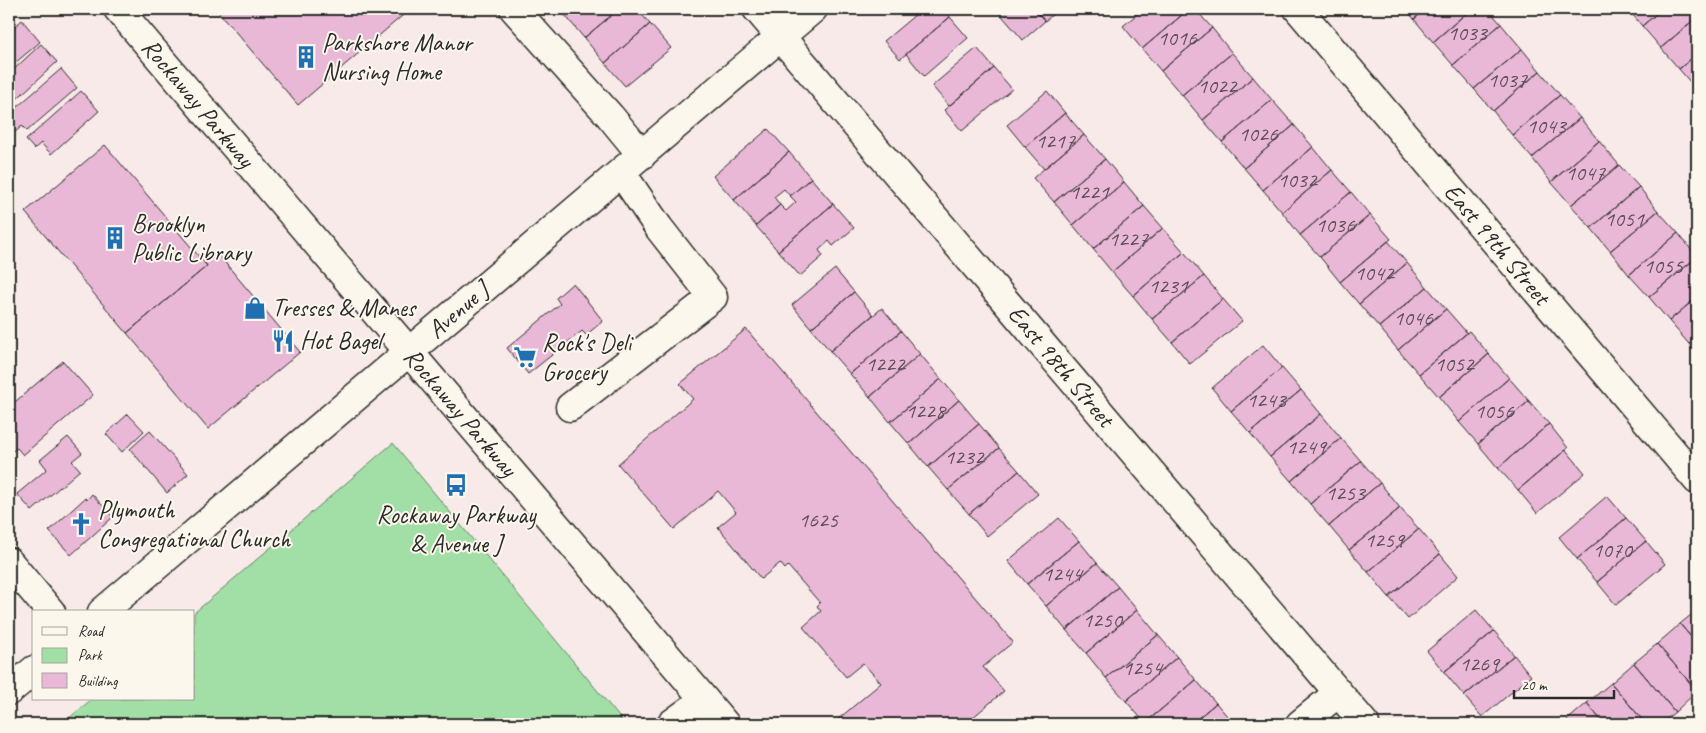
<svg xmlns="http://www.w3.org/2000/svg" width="1706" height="733" viewBox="0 0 1706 733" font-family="Caveat,sans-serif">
<rect width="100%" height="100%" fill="#f8eae8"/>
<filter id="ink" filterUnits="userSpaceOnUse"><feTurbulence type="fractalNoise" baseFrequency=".02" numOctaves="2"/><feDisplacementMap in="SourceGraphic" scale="10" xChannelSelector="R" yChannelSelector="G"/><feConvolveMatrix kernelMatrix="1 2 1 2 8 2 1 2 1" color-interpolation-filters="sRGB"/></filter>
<g filter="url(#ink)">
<path fill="#a2dfa6" stroke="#668568" d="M 393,443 L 625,724 L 62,724 L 92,699 L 194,699 L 194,613 Z"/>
<path fill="#eab8d7" stroke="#2b2b2b" d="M 216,9 L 409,9 L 409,10 L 298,105 Z
M 571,9 L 619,9 L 584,38 L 564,14 Z
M 619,9 L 637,9 L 650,24 L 605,63 L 584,38 Z
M 922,9 L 943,9 L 950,17 L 900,59 L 884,41 Z
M 996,9 L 1034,9 L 1045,21 L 1023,40 Z
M 1034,9 L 1059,9 L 1045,21 Z
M 1143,9 L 1189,9 L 1142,49 L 1123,26 Z
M 1189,9 L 1195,9 L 1212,28 L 1161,71 L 1142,49 Z
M 1406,9 L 1427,9 L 1414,19 Z
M 1427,9 L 1471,9 L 1433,42 L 1414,19 Z
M 1471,9 L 1488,9 L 1501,24 L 1453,65 L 1433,42 Z
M 1628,9 L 1662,9 L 1642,26 Z
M 1662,9 L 1697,9 L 1697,17 L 1661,48 L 1642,26 Z
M 950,17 L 968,38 L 924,76 L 906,54 Z
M 1697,17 L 1697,54 L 1679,69 L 1661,48 Z
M 22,20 L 40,42 L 9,68 L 9,32 Z
M 650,24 L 671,48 L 625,86 L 605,63 Z
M 1501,24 L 1522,49 L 1474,89 L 1453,65 Z
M 1212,28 L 1232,53 L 1182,95 L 1161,71 Z
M 41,44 L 57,62 L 9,106 L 9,74 Z
M 977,48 L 994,68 L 949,106 L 932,86 Z
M 1522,49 L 1540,71 L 1493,111 L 1474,89 Z
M 1232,53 L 1253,77 L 1203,120 L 1182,95 Z
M 1697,54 L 1697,90 L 1679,69 Z
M 994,68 L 1012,89 L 962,131 L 944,110 Z
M 61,69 L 77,88 L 27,131 L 22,126 L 13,134 L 9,129 L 9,114 Z
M 1540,71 L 1560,95 L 1512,135 L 1493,111 Z
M 1253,77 L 1272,100 L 1222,142 L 1203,120 Z
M 81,91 L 99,111 L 51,154 L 41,143 L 34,149 L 26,140 Z
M 1047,91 L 1065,113 L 1025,147 L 1007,125 Z
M 1560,95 L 1580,118 L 1532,158 L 1512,135 Z
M 1272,100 L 1294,125 L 1244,168 L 1222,142 Z
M 1065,113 L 1084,135 L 1044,169 L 1025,147 Z
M 1580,118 L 1599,141 L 1551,182 L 1532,158 Z
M 1294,125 L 1313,147 L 1263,190 L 1244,168 Z
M 768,129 L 789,152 L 734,200 L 713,176 Z
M 1084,135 L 1105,159 L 1054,202 L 1033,178 Z
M 1599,141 L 1619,165 L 1571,205 L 1551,182 Z
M 105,145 L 207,266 L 127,333 L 25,212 Z
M 1313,147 L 1332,170 L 1282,212 L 1263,190 Z
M 789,152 L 811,178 L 790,196 L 784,189 L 774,197 L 780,205 L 756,226 L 734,200 Z
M 1105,159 L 1124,182 L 1073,225 L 1054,202 Z
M 1619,165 L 1639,187 L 1591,228 L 1571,205 Z
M 1332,170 L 1351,192 L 1300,235 L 1282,212 Z
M 811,178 L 833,204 L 778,251 L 756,226 L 780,205 L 786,211 L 796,202 L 790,196 Z
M 1124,182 L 1144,206 L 1093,249 L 1073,225 Z
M 1639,187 L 1658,211 L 1610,251 L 1591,228 Z
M 1351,192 L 1370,215 L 1320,257 L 1300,235 Z
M 833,204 L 854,228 L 833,246 L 829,241 L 819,250 L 823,256 L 800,276 L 778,251 Z
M 1144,206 L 1163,228 L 1112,272 L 1093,249 Z
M 1658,211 L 1678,233 L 1629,275 L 1610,251 Z
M 1370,215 L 1391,239 L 1340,282 L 1320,257 Z
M 1163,228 L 1184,252 L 1133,296 L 1112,272 Z
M 1678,233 L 1697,257 L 1649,297 L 1629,275 Z
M 1388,241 L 1407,263 L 1359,304 L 1340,282 Z
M 1184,252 L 1204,276 L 1152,319 L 1133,296 Z
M 217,253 L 300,352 L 208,429 L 127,333 L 207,266 L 205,263 Z
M 1697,257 L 1697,297 L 1669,321 L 1649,297 Z
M 1407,263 L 1427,287 L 1379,327 L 1359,304 Z
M 835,269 L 854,292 L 811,328 L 792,305 Z
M 1204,276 L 1223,299 L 1172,342 L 1152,319 Z
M 573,283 L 603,321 L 586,335 L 582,331 L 528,374 L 507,348 L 560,304 L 556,298 Z
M 1427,287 L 1446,309 L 1398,350 L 1379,327 Z
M 854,292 L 873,315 L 830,351 L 811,328 Z
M 1697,297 L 1697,337 L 1689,344 L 1669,321 Z
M 1223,299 L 1242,321 L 1190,364 L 1172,342 Z
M 882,308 L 901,331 L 850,374 L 830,351 Z
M 1446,309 L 1467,333 L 1419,374 L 1398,350 Z
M 746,329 L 1013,642 L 983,667 L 1004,691 L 965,724 L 839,724 L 836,721 L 881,683 L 863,663 L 846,677 L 803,627 L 821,611 L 817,606 L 820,603 L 788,566 L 785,569 L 780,563 L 761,579 L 718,527 L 736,512 L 718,491 L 674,529 L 618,464 L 693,399 L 680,384 Z
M 901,331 L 920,354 L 870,397 L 850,374 Z
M 1469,331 L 1489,354 L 1439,397 L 1419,374 Z
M 1697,337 L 1697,355 L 1689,344 Z
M 1263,345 L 1282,368 L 1231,411 L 1212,388 Z
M 920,354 L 941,379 L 890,422 L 870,397 Z
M 1489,354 L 1509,378 L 1459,422 L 1439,397 Z
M 63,361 L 93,395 L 23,455 L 17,448 L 10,453 L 9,452 L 9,407 Z
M 1282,368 L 1301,390 L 1250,433 L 1231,411 Z
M 1509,378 L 1529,401 L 1478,444 L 1459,422 Z
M 941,379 L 959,400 L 909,444 L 890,422 Z
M 1301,390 L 1321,414 L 1270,457 L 1250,433 Z
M 959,400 L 979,424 L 928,467 L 909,444 Z
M 1529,401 L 1549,424 L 1498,468 L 1478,444 Z
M 128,414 L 144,431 L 122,452 L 106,434 Z
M 1321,414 L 1341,438 L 1291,481 L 1270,457 Z
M 979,424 L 999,448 L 948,490 L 928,467 Z
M 1549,424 L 1568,448 L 1518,490 L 1498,468 Z
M 150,431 L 188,474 L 167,493 L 130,449 Z
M 68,437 L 82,453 L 72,461 L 80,470 L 32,511 L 17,494 L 47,469 L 40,460 Z
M 1341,438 L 1361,461 L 1310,504 L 1291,481 Z
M 999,448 L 1019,471 L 969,514 L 948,490 Z
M 1566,450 L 1585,473 L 1537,513 L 1518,490 Z
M 1361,461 L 1380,483 L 1329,526 L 1310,504 Z
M 1019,471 L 1038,494 L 987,536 L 969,514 Z
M 1380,483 L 1400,508 L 1349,550 L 1329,526 Z
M 92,494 L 113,517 L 71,555 L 49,531 L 85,498 L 87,500 Z
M 1607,496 L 1626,518 L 1577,559 L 1559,537 Z
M 1400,508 L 1419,529 L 1368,572 L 1349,550 Z
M 1059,518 L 1079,541 L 1027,584 L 1008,561 Z
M 1626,518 L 1646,541 L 1597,582 L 1577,559 Z
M 1419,529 L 1440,554 L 1389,597 L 1368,572 Z
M 1079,541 L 1097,563 L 1046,606 L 1027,584 Z
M 1646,541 L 1665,564 L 1616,605 L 1597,582 Z
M 1440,554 L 1458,576 L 1408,619 L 1389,597 Z
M 1097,563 L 1118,587 L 1066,630 L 1046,606 Z
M 1118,587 L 1137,610 L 1086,653 L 1066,630 Z
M 1137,610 L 1158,635 L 1106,678 L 1086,653 Z
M 1476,610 L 1494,631 L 1444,672 L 1427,651 Z
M 1697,610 L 1697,644 L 1680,624 Z
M 1680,624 L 1697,644 L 1697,691 L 1657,644 Z
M 1494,631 L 1514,655 L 1464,696 L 1444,672 Z
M 1158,635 L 1177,657 L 1126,701 L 1106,678 Z
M 1657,644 L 1697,691 L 1675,712 L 1634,663 Z
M 1514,655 L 1531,676 L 1482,717 L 1464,696 Z
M 1177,657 L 1196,680 L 1145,723 L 1126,701 Z
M 1634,663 L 1675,712 L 1660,724 L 1646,724 L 1611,683 Z
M 1196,680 L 1216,703 L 1191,724 L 1146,724 L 1145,723 Z
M 1611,683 L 1646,724 L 1604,724 L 1587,703 Z
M 1216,703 L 1234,724 L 1191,724 Z
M 1587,703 L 1604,724 L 1565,724 L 1564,723 Z"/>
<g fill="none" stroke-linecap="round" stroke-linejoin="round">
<defs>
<path id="minor" d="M 514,9 L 610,116 L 642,155
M 757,9 L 1365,724
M 1298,9 L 1697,480
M 570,407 L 713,297 L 659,228 L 621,172
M 9,562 L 51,612
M 102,612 L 813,9
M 9,691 L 34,670
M 671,724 L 704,700
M 1300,724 L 1338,693"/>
<g id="major">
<path id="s1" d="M 118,9 L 725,724"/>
</g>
</defs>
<use href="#minor" stroke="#2b2b2b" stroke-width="31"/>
<use href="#major" stroke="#2b2b2b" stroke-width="31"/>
<use href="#minor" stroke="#fbf7ec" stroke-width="28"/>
<use href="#major" stroke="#fbf7ec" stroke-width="28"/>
</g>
</g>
<defs>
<symbol id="building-bare" viewBox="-9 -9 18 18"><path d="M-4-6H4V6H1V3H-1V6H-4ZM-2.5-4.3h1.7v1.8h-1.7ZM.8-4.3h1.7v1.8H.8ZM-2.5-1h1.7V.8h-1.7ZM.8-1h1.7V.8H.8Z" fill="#1f6fb2" stroke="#fbf7ec" stroke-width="2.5" paint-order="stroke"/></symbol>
<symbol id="shop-bare" viewBox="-9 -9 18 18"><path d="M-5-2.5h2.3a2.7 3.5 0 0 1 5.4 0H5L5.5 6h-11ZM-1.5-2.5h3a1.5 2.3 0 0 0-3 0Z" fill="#1f6fb2" stroke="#fbf7ec" stroke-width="2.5" paint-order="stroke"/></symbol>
<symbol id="restaurant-bare" viewBox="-9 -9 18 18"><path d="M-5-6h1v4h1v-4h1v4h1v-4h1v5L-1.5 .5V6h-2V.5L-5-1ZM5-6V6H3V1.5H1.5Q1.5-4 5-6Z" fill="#1f6fb2" stroke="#fbf7ec" stroke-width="2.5" paint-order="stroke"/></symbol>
<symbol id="supermarket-bare" viewBox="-9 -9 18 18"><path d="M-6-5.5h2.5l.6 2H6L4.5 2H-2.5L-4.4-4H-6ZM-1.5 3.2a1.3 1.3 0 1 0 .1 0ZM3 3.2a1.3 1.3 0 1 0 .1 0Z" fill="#1f6fb2" stroke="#fbf7ec" stroke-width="2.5" paint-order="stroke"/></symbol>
<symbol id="bus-bare" viewBox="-9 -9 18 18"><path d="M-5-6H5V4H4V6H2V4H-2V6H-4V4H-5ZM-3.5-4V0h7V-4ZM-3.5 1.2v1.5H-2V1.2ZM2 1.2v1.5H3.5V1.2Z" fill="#1f6fb2" stroke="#fbf7ec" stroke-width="2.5" paint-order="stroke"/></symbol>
<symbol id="church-bare" viewBox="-9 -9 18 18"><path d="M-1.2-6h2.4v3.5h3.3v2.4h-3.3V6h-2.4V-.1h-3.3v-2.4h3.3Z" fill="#1f6fb2" stroke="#fbf7ec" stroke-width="2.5" paint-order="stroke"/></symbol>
</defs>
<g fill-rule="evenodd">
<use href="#building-bare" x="290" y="41" width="32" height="32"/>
<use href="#building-bare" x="99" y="222" width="32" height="32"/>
<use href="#shop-bare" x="239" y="292" width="32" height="32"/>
<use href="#restaurant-bare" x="267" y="325" width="32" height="32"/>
<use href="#supermarket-bare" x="509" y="341" width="32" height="32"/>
<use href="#bus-bare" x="440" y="469" width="32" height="32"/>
<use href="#church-bare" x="65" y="508" width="32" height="32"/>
</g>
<g text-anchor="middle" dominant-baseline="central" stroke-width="4" stroke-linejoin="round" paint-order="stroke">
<g font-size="22" fill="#5b4e56">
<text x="1467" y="33">1033</text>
<text x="1177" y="38">1016</text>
<text x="1507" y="80">1037</text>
<text x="1217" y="86">1022</text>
<text x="1546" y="126">1043</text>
<text x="1258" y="134">1026</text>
<text x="1055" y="141">1217</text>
<text x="1585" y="173">1047</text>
<text x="1297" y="180">1032</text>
<text x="1089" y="192">1221</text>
<text x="1624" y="219">1051</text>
<text x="1335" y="225">1036</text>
<text x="1128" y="239">1227</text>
<text x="1663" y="266">1055</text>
<text x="1374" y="273">1042</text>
<text x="1168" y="286">1231</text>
<text x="1413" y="318">1046</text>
<text x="885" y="364">1222</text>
<text x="1454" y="364">1052</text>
<text x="1266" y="400">1243</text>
<text x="925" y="411">1228</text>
<text x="1494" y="411">1056</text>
<text x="1306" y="447">1249</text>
<text x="964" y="457">1232</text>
<text x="1345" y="493">1253</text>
<text x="818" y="520">1625</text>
<text x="1384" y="540">1259</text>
<text x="1612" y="550">1070</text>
<text x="1062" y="574">1244</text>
<text x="1102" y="620">1250</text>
<text x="1479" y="664">1269</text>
<text x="1142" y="668">1254</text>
</g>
<g font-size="25" fill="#2b2b2b" stroke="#fbf7ec" text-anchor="start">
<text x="322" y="43">Parkshore Manor<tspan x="322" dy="29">Nursing Home</tspan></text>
<text x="132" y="224">Brooklyn<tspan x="132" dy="29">Public Library</tspan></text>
<text x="272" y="308">Tresses &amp; Manes</text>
<text x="300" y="341">Hot Bagel</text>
<text x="542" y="343">Rock's Deli<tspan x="542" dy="29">Grocery</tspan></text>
<text x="98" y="510">Plymouth<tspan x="98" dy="29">Congregational Church</tspan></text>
<text x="456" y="515" text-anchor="middle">Rockaway Parkway<tspan x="456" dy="29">&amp; Avenue J</tspan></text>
</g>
<g font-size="25" fill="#2b2b2b" stroke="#fbf7ec">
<text transform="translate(198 103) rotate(50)">Rockaway Parkway</text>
<text transform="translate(1497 244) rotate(50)">East 99th Street</text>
<text transform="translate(458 310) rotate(-41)">Avenue J</text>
<text transform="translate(1061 366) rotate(50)">East 98th Street</text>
<text stroke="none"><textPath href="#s1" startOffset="529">Rockaway Parkway</textPath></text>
</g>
</g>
<rect width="1706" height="733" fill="none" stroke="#fbf7ec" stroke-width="30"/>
<rect x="15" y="15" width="1676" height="703" fill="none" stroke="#2b2b2b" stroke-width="2" filter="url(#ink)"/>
<rect x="32" y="610" width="162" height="90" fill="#fbf7ec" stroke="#a8a59f"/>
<rect x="42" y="627" width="25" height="8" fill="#fbf7ec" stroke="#a8a59f"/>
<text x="78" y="636" font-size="15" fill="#2b2b2b">Road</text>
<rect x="42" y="648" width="25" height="15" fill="#a2dfa6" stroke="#a8a59f"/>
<text x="78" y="660" font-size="15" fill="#2b2b2b">Park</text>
<rect x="42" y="673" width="25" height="15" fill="#eab8d7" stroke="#a8a59f"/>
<text x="78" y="686" font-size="15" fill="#2b2b2b">Building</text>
<path d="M1514 690v8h100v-8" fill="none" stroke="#2b2b2b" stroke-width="2.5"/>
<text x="1521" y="690" font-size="15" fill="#2b2b2b" stroke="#fbf7ec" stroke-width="4" paint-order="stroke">20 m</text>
</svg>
